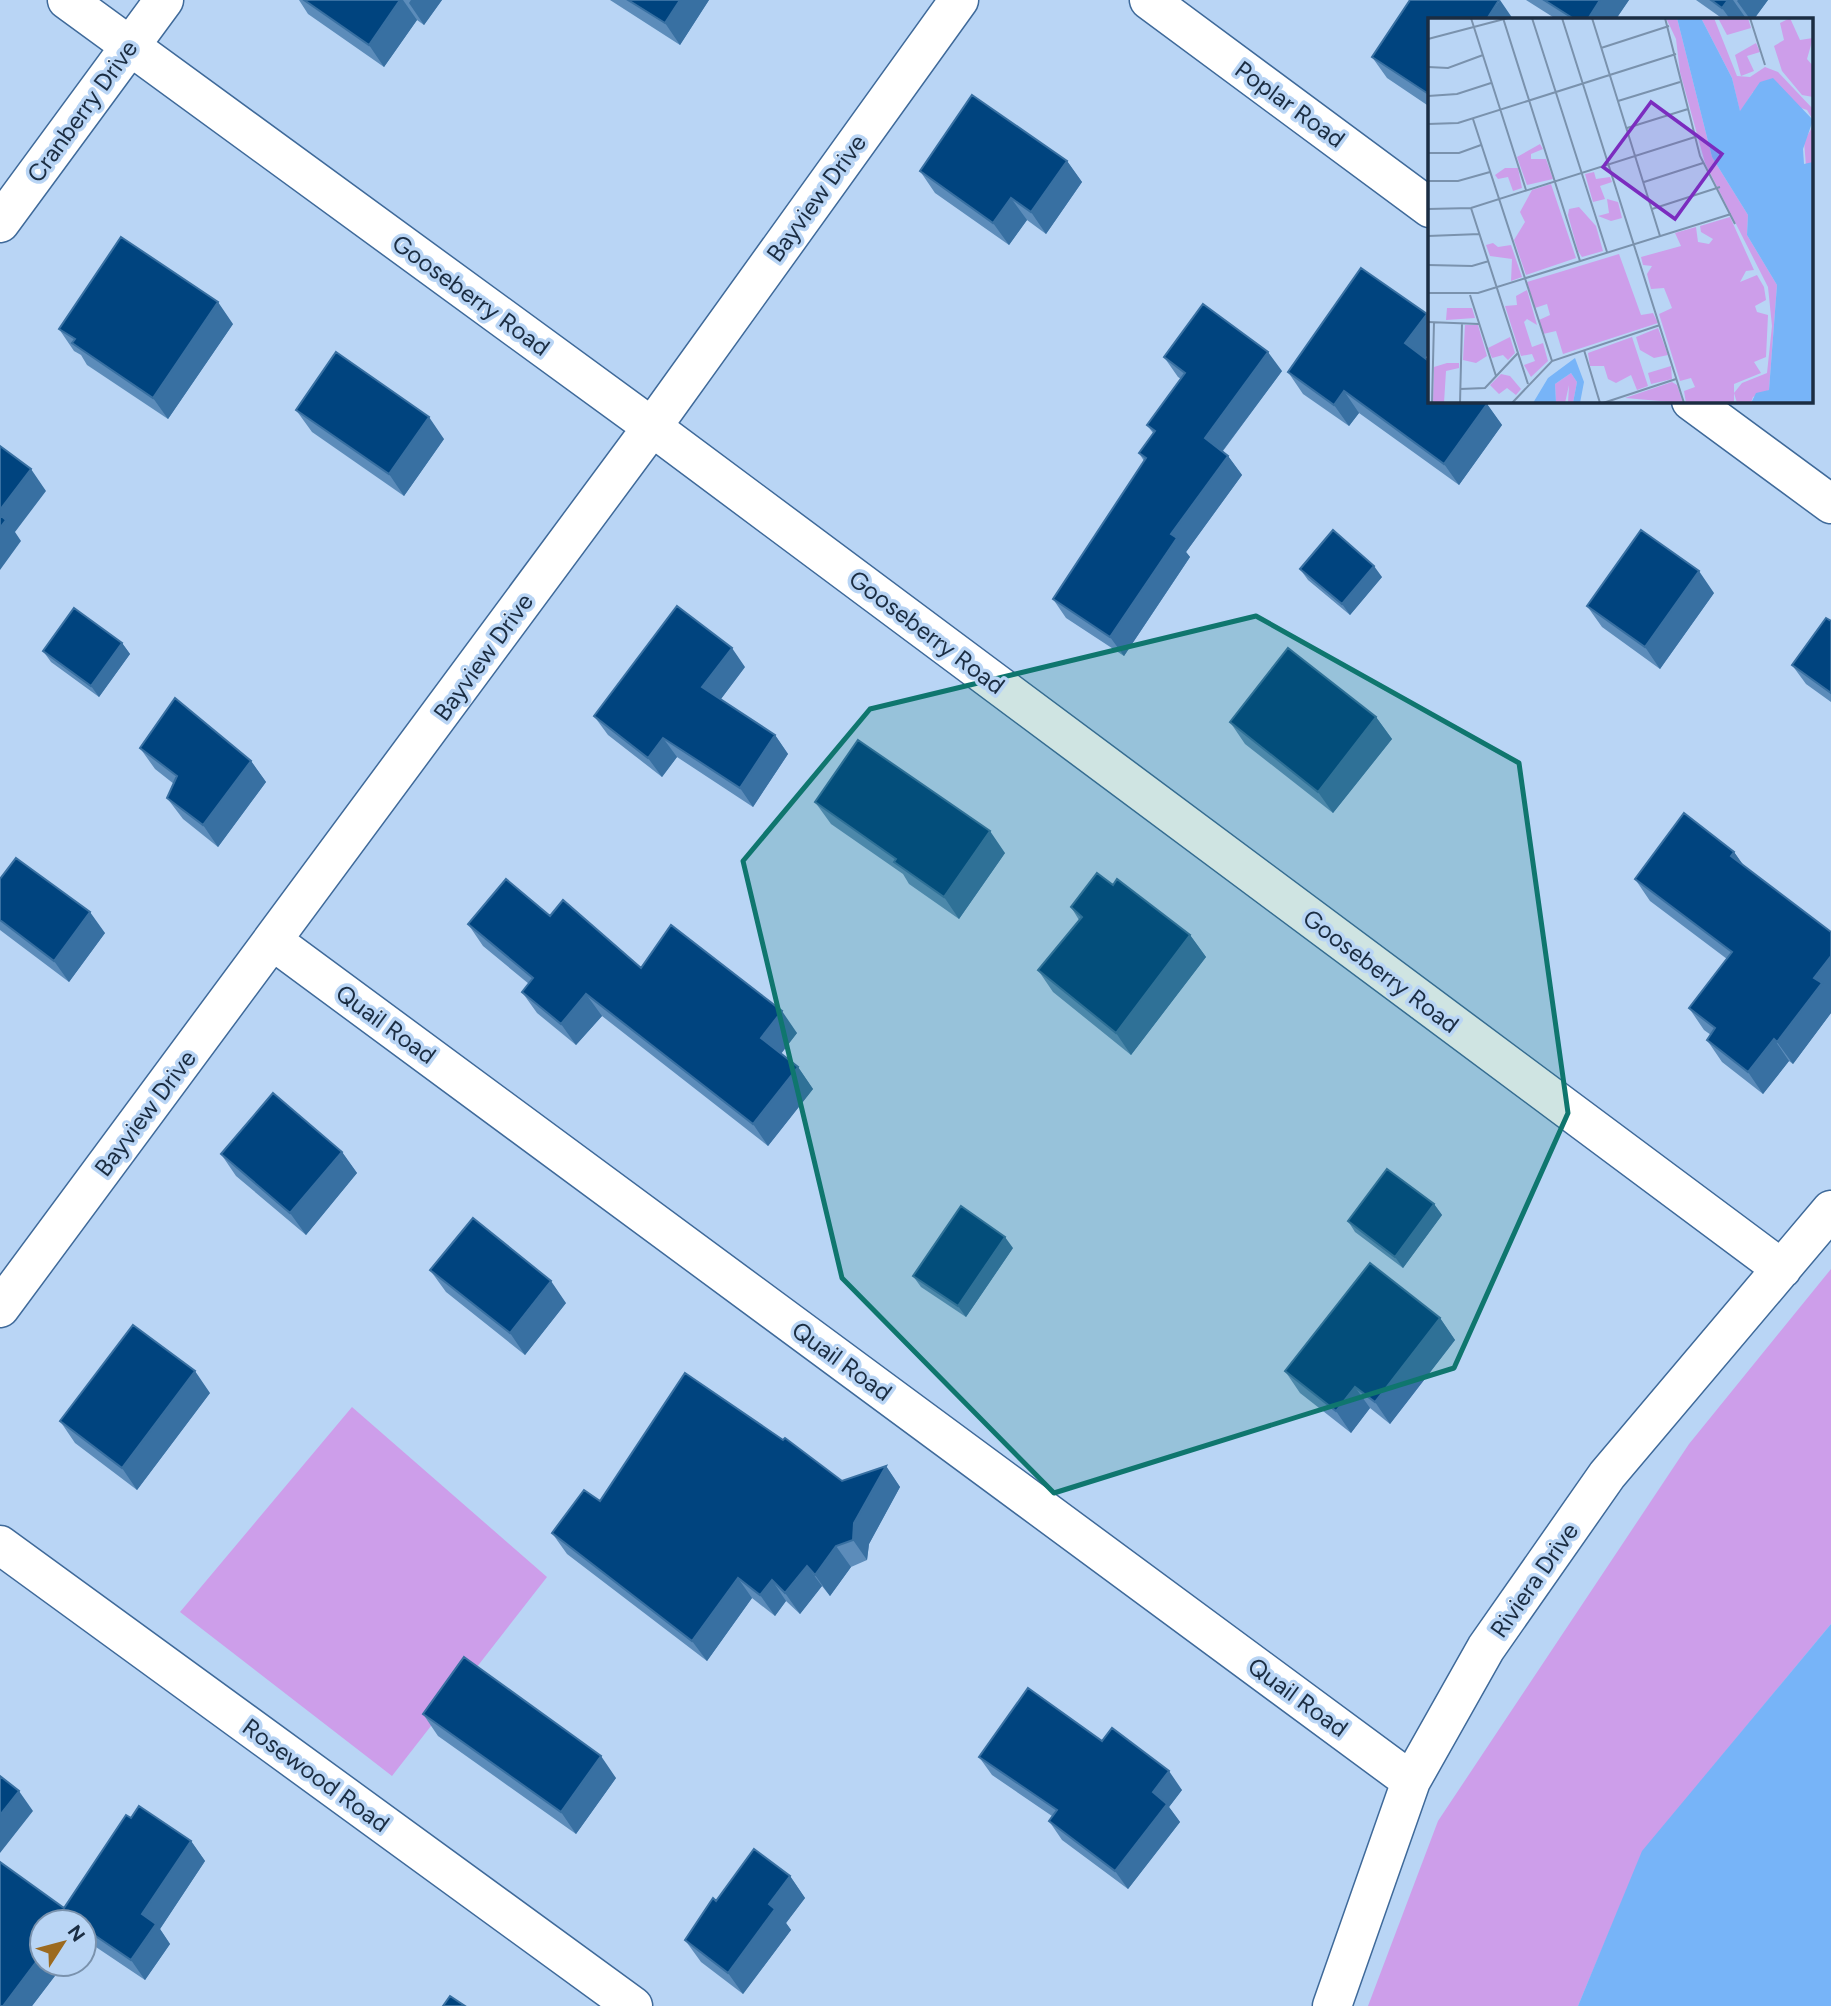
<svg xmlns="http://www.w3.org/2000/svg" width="1831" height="2006" viewBox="0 0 1831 2006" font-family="Figtree,sans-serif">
<rect width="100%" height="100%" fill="#b9d5f5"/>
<path fill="#cd9eea" d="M 1831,1269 L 1831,1624 L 1643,1851 L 1578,2006 L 1368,2006 L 1438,1821 L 1689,1444 Z
M 352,1407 L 547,1577 L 392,1776 L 180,1612 Z"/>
<path fill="#77b4f8" d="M 1831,1624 L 1831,2006 L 1578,2006 L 1642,1851 Z"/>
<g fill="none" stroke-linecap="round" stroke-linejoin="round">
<defs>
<path id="minor" d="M 67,0 L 652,427 L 1782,1269
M 1149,0 L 1430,208
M 0,223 L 164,0
M 1691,401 L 1831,504
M 273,941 L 1411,1781
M 0,1308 L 652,427 L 959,0
M 0,1545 L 633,2006
M 1332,2006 L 1411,1781 L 1486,1648 L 1607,1475 L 1831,1210"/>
</defs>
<use href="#minor" stroke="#3f6a9a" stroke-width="41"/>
<use href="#minor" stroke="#fff" stroke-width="38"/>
</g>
<path fill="#5c8cba" d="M 299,0 L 442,0 L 424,25 L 417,20 L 384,67 L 308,14 Z
M 610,0 L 709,0 L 680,45 Z
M 1526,0 L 1629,0 L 1616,19 L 1556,19 Z
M 1696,0 L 1768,0 L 1754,19 L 1748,19 L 1745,17 L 1744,19 L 1723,19 Z
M 1430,19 L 1430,107 L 1387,78 L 1372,57 Z
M 1067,161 L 1082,182 L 1046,234 L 1027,220 L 1009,245 L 935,193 L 920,171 Z
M 1427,314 L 1430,319 L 1430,351 L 1425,358 L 1487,404 L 1502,425 L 1459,485 L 1359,413 L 1349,426 L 1303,394 L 1288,372 Z
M 233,324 L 168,419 L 87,365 L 81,355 L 74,351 L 59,329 Z
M 1164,357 L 1282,371 L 1223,451 L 1228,456 L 1242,475 L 1186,552 L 1190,557 L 1124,656 L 1066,618 L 1053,599 L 1144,461 L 1139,453 L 1153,433 L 1147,425 L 1181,379 L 1178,377 Z
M 296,410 L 444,439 L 404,496 L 312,432 Z
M 1300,569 L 1382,577 L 1350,615 L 1308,580 Z
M 1714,593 L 1660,669 L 1602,627 L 1587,606 Z
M 1831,621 L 1831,702 L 1806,684 L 1792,665 Z
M 122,643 L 130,654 L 99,697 L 51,662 L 43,651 Z
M 745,667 L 720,700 L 775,735 L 788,754 L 753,807 L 677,757 L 662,777 L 608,735 L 594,716 Z
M 1376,717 L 1392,739 L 1333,813 L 1245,744 L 1230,722 Z
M 140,748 L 251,761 L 266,782 L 218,847 L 183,819 L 167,798 L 174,784 L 155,769 Z
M 815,802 L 1005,853 L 959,919 L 909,884 L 903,874 L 831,824 Z
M 1734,852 L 1743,865 L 1831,932 L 1831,1013 L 1793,1064 L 1789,1061 L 1763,1094 L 1722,1062 L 1707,1040 L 1711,1035 L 1704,1030 L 1689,1008 L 1727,959 L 1650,901 L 1635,879 Z
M 0,879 L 105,933 L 69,982 L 0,930 Z
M 1113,885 L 1190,935 L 1206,957 L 1131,1055 L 1053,992 L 1038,970 L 1079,920 L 1071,907 Z
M 550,916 L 641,968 L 797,1033 L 781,1054 L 798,1067 L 813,1089 L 768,1146 L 602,1016 L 576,1045 L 537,1013 L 522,992 L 529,984 L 483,946 L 468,924 Z
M 342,1152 L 357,1173 L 306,1235 L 236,1176 L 221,1154 Z
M 1434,1204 L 1442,1215 L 1403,1268 L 1355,1232 L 1348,1221 Z
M 1013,1248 L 966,1317 L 921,1287 L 913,1276 Z
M 430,1270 L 566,1303 L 525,1355 L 446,1292 Z
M 1440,1318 L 1455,1340 L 1390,1424 L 1370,1408 L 1351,1433 L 1300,1393 L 1285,1371 Z
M 210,1393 L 137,1490 L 75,1443 L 60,1421 Z
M 886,1466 L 900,1487 L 869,1544 L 867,1560 L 851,1567 L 830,1596 L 822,1586 L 800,1614 L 786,1601 L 775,1616 L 752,1598 L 707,1661 L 567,1554 L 552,1533 L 600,1501 L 842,1481 Z
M 423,1714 L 616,1778 L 576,1834 L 438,1736 Z
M 1102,1741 L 1182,1790 L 1169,1807 L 1180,1822 L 1128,1889 L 1062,1840 L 1049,1821 L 1052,1816 L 992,1775 L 979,1757 Z
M 139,1806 L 191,1841 L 205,1861 L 160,1929 L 170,1944 L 145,1980 L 84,1939 L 84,1922 L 42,1922 L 42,1964 L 64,1964 L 32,2006 L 0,2006 L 0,1862 L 64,1908 L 126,1815 L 131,1818 Z
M 790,1876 L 805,1898 L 786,1923 L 791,1930 L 743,1994 L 701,1962 L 685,1940 L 716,1901 Z"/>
<path fill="#3870a2" d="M 400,0 L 403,0 L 417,20 L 384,67 L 369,45 Z
M 411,0 L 442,0 L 424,25 L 409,3 Z
M 680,0 L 709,0 L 680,45 L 665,23 Z
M 1500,0 L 1513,19 L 1487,19 Z
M 1600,0 L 1629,0 L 1616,19 L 1588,19 Z
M 1728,0 L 1733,0 L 1745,17 L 1744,19 L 1730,19 L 1722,8 Z
M 1738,0 L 1768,0 L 1754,19 L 1750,19 L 1737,1 Z
M 1067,161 L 1082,182 L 1046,234 L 1031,212 Z
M 1011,198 L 1027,220 L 1009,245 L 993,223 Z
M 218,302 L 233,324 L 168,419 L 153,398 Z
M 1427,314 L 1430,319 L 1430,351 L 1421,365 L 1405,343 Z
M 1268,352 L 1282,371 L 1218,457 L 1205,438 Z
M 1344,391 L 1359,413 L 1349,426 L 1334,405 Z
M 1487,404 L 1502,425 L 1459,485 L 1444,464 Z
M 429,417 L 444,439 L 404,496 L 389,474 Z
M 1228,456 L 1242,475 L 1186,552 L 1190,557 L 1124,656 L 1110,637 L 1171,534 Z
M 31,469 L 46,491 L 15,532 L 21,541 L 0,570 L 0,510 Z
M 1374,566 L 1382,577 L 1350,615 L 1342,604 Z
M 1699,571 L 1714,593 L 1660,669 L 1645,647 Z
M 122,643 L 130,654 L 99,697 L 91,686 Z
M 732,648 L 745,667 L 715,707 L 702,687 Z
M 1376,717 L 1392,739 L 1333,813 L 1318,792 Z
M 775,735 L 788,754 L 753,807 L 740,788 Z
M 663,738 L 677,757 L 662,777 L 648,758 Z
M 251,761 L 266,782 L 218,847 L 203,825 Z
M 990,831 L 1005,853 L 959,919 L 944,897 Z
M 1734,852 L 1749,873 L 1731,856 Z
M 90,912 L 105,933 L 69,982 L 54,961 Z
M 1190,935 L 1206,957 L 1131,1055 L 1116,1033 Z
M 1831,956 L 1831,1013 L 1793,1064 L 1777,1042 L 1814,978 Z
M 586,994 L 602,1016 L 576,1045 L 561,1024 Z
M 782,1011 L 797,1033 L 776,1060 L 761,1038 Z
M 1774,1039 L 1789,1061 L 1763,1094 L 1748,1072 Z
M 798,1067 L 813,1089 L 768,1146 L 753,1124 Z
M 342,1152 L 357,1173 L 306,1235 L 290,1213 Z
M 1434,1204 L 1442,1215 L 1403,1268 L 1395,1257 Z
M 1005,1237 L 1013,1248 L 966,1317 L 958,1306 Z
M 551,1281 L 566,1303 L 525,1355 L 510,1333 Z
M 1440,1318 L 1455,1340 L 1390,1424 L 1375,1402 Z
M 195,1371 L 210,1393 L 137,1490 L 122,1468 Z
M 1355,1387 L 1370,1408 L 1351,1433 L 1336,1411 Z
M 886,1466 L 900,1487 L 869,1544 L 867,1560 L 853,1540 L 854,1523 Z
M 836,1546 L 851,1567 L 830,1596 L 815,1575 Z
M 807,1566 L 822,1586 L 800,1614 L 785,1593 Z
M 738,1578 L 752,1598 L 707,1661 L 692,1641 Z
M 772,1580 L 786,1601 L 775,1616 L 760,1595 Z
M 601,1756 L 616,1778 L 576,1834 L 561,1812 Z
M 1169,1771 L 1182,1790 L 1169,1807 L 1180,1822 L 1128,1889 L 1115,1871 L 1153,1792 Z
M 19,1791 L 33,1811 L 0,1853 L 0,1815 Z
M 191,1841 L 205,1861 L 160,1929 L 170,1944 L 145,1980 L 131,1960 L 142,1914 Z
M 790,1876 L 805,1898 L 786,1923 L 791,1930 L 743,1994 L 728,1973 L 769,1904 Z
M 42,1954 L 42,1964 L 64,1964 L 32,2006 L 3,2006 Z"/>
<path fill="#00447f" stroke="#3870a2" stroke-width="2" d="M 304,0 L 400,0 L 369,45 Z
M 628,0 L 680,0 L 665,23 Z
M 1410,0 L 1499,0 L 1487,19 L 1430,19 L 1430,95 L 1372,57 Z
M 1544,0 L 1600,0 L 1588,19 L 1574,19 Z
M 1711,0 L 1728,0 L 1722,8 Z
M 972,95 L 1067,161 L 1031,212 L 1011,198 L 993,223 L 920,171 Z
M 121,237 L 218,302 L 153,398 L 72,343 L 75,339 L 59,329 Z
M 1361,268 L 1427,314 L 1405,343 L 1430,362 L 1430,401 L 1483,401 L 1487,404 L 1444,464 L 1344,391 L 1334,405 L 1288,372 Z
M 1203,304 L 1268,352 L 1205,438 L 1228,456 L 1171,534 L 1177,538 L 1110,637 L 1053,599 L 1146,458 L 1139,453 L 1155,431 L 1147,425 L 1185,373 L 1164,357 Z
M 336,352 L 429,417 L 389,474 L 296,410 Z
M 0,446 L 31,469 L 0,510 Z
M 0,515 L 6,520 L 0,528 Z
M 1333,530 L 1374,566 L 1342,604 L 1300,569 Z
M 1641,530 L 1699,571 L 1645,647 L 1587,606 Z
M 677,606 L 732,648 L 702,687 L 775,735 L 740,788 L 663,738 L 648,758 L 594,716 Z
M 74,608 L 122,643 L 91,686 L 43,651 Z
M 1826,618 L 1831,621 L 1831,693 L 1792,665 Z
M 1288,648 L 1376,717 L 1318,792 L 1230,722 Z
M 175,698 L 251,761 L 203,825 L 167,798 L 177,776 L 140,748 Z
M 858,740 L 990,831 L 944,897 L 894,862 L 896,859 L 815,802 Z
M 1684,813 L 1734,852 L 1731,856 L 1831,932 L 1831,956 L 1814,978 L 1822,983 L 1777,1042 L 1774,1039 L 1748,1072 L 1707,1040 L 1715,1028 L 1689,1008 L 1732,952 L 1635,879 Z
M 16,858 L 90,912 L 54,961 L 0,920 L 0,879 Z
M 1097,873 L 1113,885 L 1117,879 L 1190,935 L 1116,1033 L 1038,970 L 1082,917 L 1071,907 Z
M 506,879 L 550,916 L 563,900 L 641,968 L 671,925 L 782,1011 L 761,1038 L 798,1067 L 753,1124 L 586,994 L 561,1024 L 522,992 L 533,978 L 468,924 Z
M 273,1093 L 342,1152 L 290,1213 L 221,1154 Z
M 1387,1169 L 1434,1204 L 1395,1257 L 1348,1221 Z
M 961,1206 L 1005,1237 L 958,1306 L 913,1276 Z
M 473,1218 L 551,1281 L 510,1333 L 430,1270 Z
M 1370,1263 L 1440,1318 L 1375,1402 L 1355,1387 L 1336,1411 L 1285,1371 Z
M 133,1325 L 195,1371 L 122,1468 L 60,1421 Z
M 685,1373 L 783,1440 L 785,1438 L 842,1481 L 886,1466 L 854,1523 L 853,1540 L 836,1546 L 815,1575 L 807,1566 L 785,1593 L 772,1580 L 760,1595 L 738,1578 L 692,1641 L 552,1533 L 584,1490 L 600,1501 Z
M 464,1657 L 601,1756 L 561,1812 L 423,1714 Z
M 1028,1688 L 1102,1741 L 1112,1728 L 1169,1771 L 1153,1792 L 1167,1804 L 1115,1871 L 1049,1821 L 1057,1810 L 979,1757 Z
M 0,1776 L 19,1791 L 0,1815 Z
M 139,1806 L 191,1841 L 142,1914 L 156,1924 L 131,1960 L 84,1928 L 84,1922 L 74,1922 L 69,1918 L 66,1922 L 42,1922 L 42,1954 L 3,2006 L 0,2006 L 0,1862 L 64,1908 L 126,1815 L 131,1818 Z
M 754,1849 L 790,1876 L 769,1904 L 775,1909 L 728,1973 L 685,1940 L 713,1898 L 716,1901 Z
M 450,1996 L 465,2006 L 443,2006 Z"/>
<path fill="#0f766e" fill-opacity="0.2" stroke="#0f766e" stroke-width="5" stroke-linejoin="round" d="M 1256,616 L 1519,763 L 1568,1113 L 1454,1368 L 1054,1493 L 842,1278 L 743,861 L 870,709 Z"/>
<g text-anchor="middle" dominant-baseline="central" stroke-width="7" stroke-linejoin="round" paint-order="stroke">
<g font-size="24" fill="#1b2d42" stroke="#b9d5f5">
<text transform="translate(1290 104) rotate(36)">Poplar Road</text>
<text transform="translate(82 111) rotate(-54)">Cranberry Drive</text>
<text transform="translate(816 198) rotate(-54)">Bayview Drive</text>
<text transform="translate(471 295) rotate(36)">Gooseberry Road</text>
<text transform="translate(927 632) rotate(37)">Gooseberry Road</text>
<text transform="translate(483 657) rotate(-54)">Bayview Drive</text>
<text transform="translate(1381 971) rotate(37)">Gooseberry Road</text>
<text transform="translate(386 1024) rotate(36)">Quail Road</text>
<text transform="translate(145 1113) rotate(-53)">Bayview Drive</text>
<text transform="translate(842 1361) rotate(36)">Quail Road</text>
<text transform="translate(1534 1580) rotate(-55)">Riviera Drive</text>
<text transform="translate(1298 1697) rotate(36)">Quail Road</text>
<text transform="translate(316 1775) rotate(36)">Rosewood Road</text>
</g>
</g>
<g transform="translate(1428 18)">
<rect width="385" height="385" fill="#b9d5f5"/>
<path d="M 238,0 L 249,0 L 284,139 L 320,197 L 319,217 L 349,267 L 341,372 L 325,379 L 323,385 L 309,385 L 306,375 L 314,365 L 339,355 L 344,308 L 340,269 L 277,145 L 252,54 L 248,21 ZM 273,0 L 286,0 L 309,58 L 322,59 L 337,49 L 350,54 L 385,91 L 385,102 L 379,92 L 325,74 L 312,94 L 304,60 ZM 290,0 L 320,0 L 323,10 L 299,17 ZM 362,0 L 372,22 L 385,20 L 379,41 L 385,48 L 385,79 L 374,77 L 354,53 L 346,28 L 356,22 L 352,5 ZM 328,25 L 332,34 L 319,38 L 326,53 L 313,58 L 307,37 ZM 385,108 L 385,144 L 378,148 L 376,123 ZM 112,126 L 115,131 L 103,136 L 103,141 L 118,141 L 125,161 L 99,167 L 89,139 ZM 77,150 L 90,150 L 94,170 L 85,173 L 80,159 L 70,161 L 67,157 ZM 166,154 L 168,161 L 182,159 L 184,164 L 172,168 L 177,181 L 165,184 L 157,156 ZM 123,166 L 148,240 L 98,257 L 86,222 L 97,204 L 92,194 L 104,172 ZM 179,181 L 190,184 L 194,200 L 183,203 L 170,198 L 181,195 ZM 151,189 L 168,208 L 175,233 L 154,239 L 150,233 L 140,197 L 141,191 ZM 302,199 L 326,252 L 318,253 L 312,264 L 329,257 L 336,269 L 338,282 L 327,288 L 329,294 L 340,297 L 338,339 L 326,344 L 333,355 L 306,366 L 306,385 L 258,385 L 256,373 L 267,369 L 263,360 L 252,363 L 231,296 L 244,290 L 236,270 L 223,271 L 219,256 L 224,248 L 215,247 L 213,239 L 253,228 L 247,215 L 268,209 L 270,224 L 281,226 L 285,221 L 273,214 L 272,208 ZM 65,225 L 70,229 L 83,227 L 94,259 L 83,263 L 84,241 L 62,238 L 58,227 ZM 191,236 L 213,297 L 225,295 L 230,305 L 135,336 L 128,313 L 115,316 L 111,302 L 122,297 L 119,286 L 107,290 L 99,264 ZM 99,272 L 109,307 L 99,301 L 96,304 L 104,329 L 115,325 L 120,343 L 103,359 L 96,347 L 107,343 L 104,336 L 93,338 L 77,288 L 89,287 L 88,278 ZM 19,290 L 44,290 L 47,300 L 18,302 ZM 37,307 L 50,307 L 59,338 L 48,345 L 35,342 ZM 230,310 L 240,337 L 226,340 L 212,332 L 208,319 ZM 82,319 L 87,335 L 80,342 L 75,337 L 64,340 L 60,330 ZM 204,319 L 220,368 L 209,372 L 203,357 L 188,365 L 180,361 L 176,348 L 162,348 L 160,335 ZM 19,345 L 31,345 L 31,350 L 18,353 L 16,385 L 5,385 L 6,349 ZM 243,348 L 244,361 L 223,366 L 220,355 ZM 143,355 L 149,364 L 145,385 L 140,385 L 141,367 L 137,385 L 128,385 L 127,366 ZM 73,356 L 82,358 L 93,371 L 88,377 L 79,370 L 71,376 L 62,367 ZM 244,364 L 249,367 L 255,385 L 197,380 Z" fill="#cd9eea"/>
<path d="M 249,0 L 273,0 L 304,60 L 312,93 L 332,64 L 345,60 L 385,102 L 375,131 L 376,146 L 385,144 L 385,385 L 323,385 L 328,375 L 341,372 L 349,267 L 319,217 L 320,197 L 284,139 ZM 147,340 L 156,364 L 152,385 L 145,385 L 149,364 L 143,355 L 127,366 L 128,385 L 105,385 L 120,360 Z" fill="#77b4f8"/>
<path fill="none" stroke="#7a92ad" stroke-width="2" d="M 43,0 L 98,172M 75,0 L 152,243M 104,0 L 179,234M 134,0 L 256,385M 164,0 L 232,218M 237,0 L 272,138 L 307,206M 322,0 L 337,47M 0,21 L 80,0M 173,30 L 241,8M 0,49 L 20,50 L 55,37M 0,78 L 29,76 L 63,65M 190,83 L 252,64M 45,101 L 124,343M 0,106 L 30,105 L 248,36M 199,110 L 260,91M 0,135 L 31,135 L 53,127M 0,163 L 30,163 L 62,154M 216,164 L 275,145M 43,190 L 100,366M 0,191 L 43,190 L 267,119M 224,191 L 292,169M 0,218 L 52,216M 0,247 L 44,248 L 61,243M 0,275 L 50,275 L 303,196M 42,277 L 68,358M 0,304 L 51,306M 156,332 L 172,385M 32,371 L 57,370 L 90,335M 4,385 L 6,304M 32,385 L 34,305M 84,385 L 124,343 L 232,307M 175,385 L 248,361"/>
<path fill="#7b2cbf" fill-opacity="0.15" stroke="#7b2cbf" stroke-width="3.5" d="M 223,84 L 294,136 L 247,201 L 175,149 Z"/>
<rect width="385" height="385" fill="none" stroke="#1b2d42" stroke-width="3.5"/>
</g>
<g transform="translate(63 1943) rotate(54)"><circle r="33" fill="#b9d5f5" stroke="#7a92ad" stroke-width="2"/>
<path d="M0-5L12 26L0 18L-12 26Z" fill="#9c6a1f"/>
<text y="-10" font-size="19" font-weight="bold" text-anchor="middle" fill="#1b2d42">N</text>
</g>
</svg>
